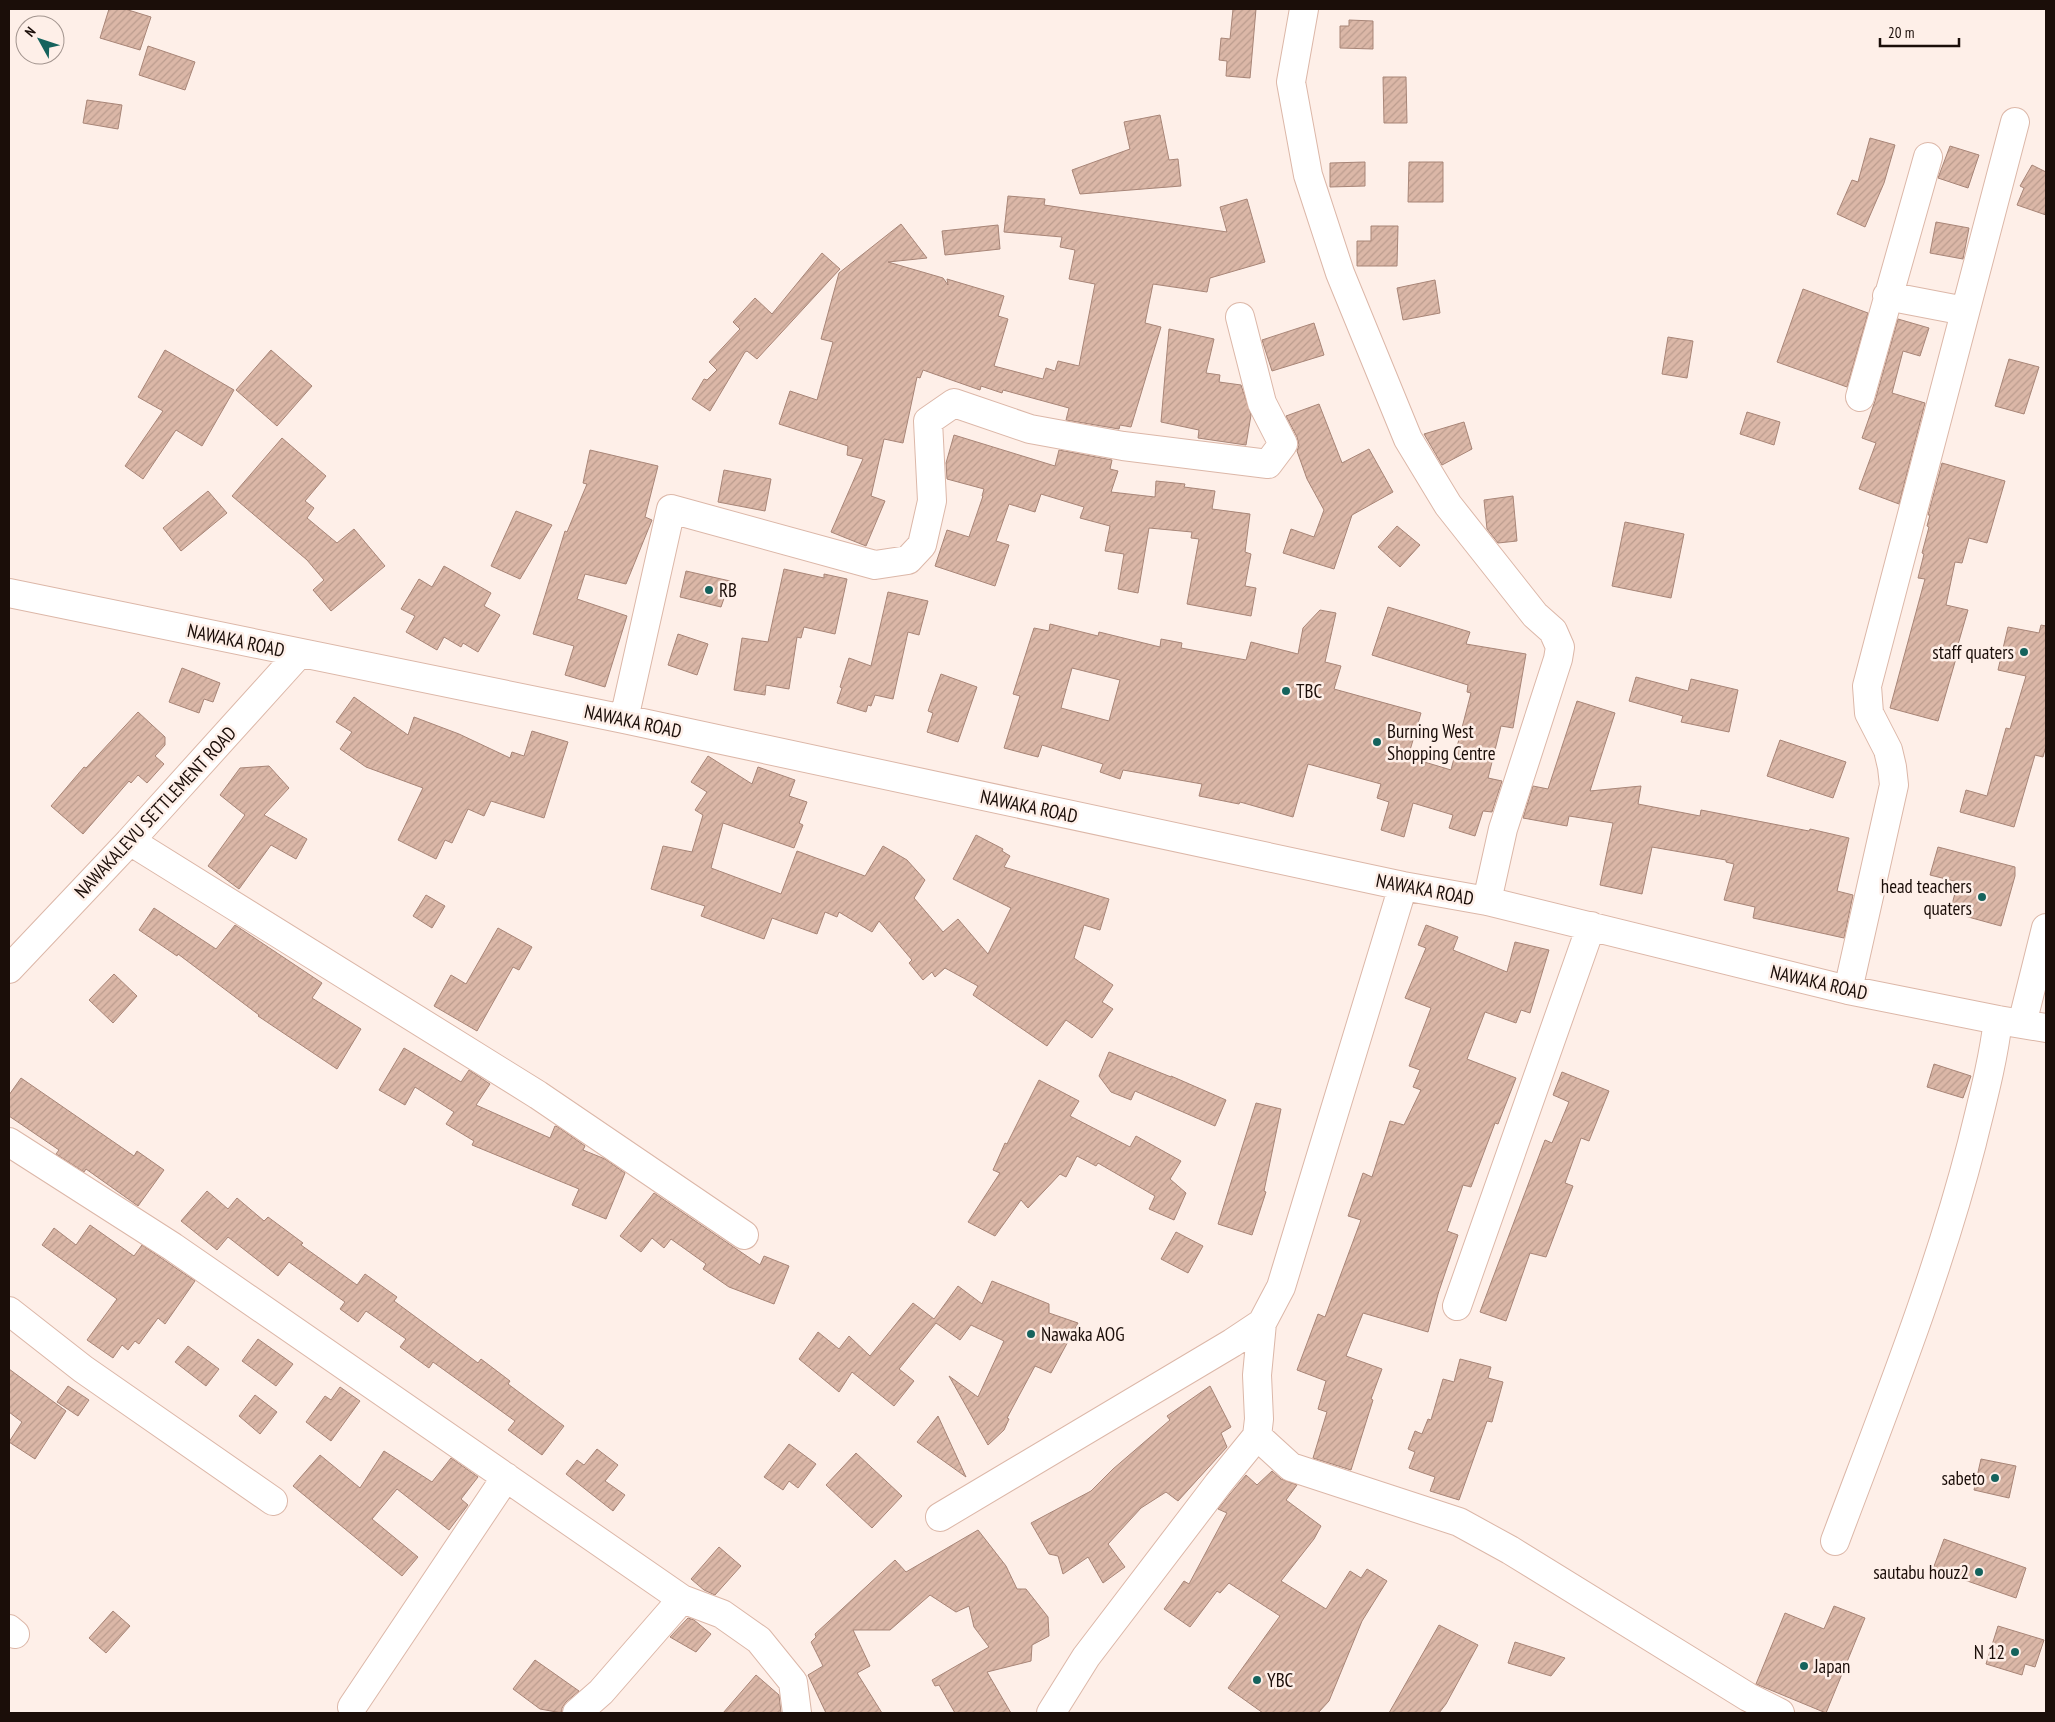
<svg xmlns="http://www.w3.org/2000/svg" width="2055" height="1722" viewBox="0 0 2055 1722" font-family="'PT Sans Narrow',sans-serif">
<defs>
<pattern id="building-hatch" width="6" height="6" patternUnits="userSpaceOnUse" patternTransform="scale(1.25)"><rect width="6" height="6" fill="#dbb7a7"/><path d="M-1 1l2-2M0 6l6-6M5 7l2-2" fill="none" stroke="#bb9c8e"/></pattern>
</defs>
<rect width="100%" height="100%" fill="#feefe8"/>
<path fill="url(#building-hatch)" stroke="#a88577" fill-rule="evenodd" d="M 109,9 L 125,9 L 151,17 L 140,50 L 100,38 Z
M 1233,9 L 1256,9 L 1250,78 L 1226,76 L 1227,61 L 1219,60 L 1221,38 L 1230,39 Z
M 1349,20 L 1373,21 L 1373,49 L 1340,48 L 1340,26 L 1349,26 Z
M 148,46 L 195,62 L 185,90 L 139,75 Z
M 1383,77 L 1406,77 L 1407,123 L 1384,123 Z
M 87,100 L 122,105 L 118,129 L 83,123 Z
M 1160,115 L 1169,160 L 1178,159 L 1181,186 L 1080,194 L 1072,170 L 1130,149 L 1124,122 Z
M 1870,138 L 1895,145 L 1884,183 L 1865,227 L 1837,214 L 1852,180 L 1858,182 Z
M 1950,146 L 1979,155 L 1968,188 L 1938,178 Z
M 1365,162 L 1365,186 L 1330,187 L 1330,163 Z
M 1409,162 L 1443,162 L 1443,202 L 1408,202 Z
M 2032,165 L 2046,172 L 2046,215 L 2017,205 L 2024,188 L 2020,186 Z
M 1008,196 L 1045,199 L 1044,205 L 1227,232 L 1220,207 L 1247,199 L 1265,262 L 1210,278 L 1207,292 L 1153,284 L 1145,323 L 1161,327 L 1131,427 L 1120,425 L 1119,429 L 1066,420 L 1069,408 L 1003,390 L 1002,393 L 981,386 L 980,390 L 923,370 L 920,378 L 917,377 L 903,443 L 884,439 L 871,496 L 885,501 L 866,546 L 831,532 L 863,459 L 847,455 L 848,446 L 779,424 L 790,391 L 817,400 L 833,342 L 821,339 L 839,273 L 901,224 L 927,258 L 888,262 L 943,278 L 948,285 L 947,279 L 1004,296 L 998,316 L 1008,319 L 994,366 L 1043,379 L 1046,368 L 1055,371 L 1058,361 L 1079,366 L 1095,284 L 1069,279 L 1075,250 L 1060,247 L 1062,237 L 1004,232 Z
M 1936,222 L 1969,228 L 1963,259 L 1930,253 Z
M 998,225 L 1000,249 L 945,255 L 942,231 Z
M 1371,226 L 1398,226 L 1397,266 L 1357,266 L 1357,241 L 1371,241 Z
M 822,253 L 840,269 L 757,359 L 747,351 L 745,352 L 710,411 L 692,399 L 704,379 L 707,380 L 717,370 L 709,362 L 740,329 L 733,322 L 755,298 L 772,314 Z
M 1435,280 L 1440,313 L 1403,320 L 1397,288 Z
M 1803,289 L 1868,313 L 1847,387 L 1777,362 Z
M 1898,319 L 1929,328 L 1920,356 L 1903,351 L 1892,393 L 1925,403 L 1899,504 L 1859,489 L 1876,443 L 1862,438 L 1875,401 Z
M 1314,323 L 1324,355 L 1272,371 L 1262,340 Z
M 1169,329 L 1214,339 L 1206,373 L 1220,375 L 1219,382 L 1241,385 L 1251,415 L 1246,445 L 1198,438 L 1199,430 L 1161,422 Z
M 1668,337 L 1693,341 L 1687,378 L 1662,374 Z
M 165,350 L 234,390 L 202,446 L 176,430 L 143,479 L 125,466 L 163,411 L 138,397 Z
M 271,350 L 312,386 L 277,426 L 236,390 Z
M 2009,359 L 2039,367 L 2024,414 L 1995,406 Z
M 1319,404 L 1342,463 L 1369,449 L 1393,492 L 1352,515 L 1334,569 L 1283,553 L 1291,529 L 1314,537 L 1324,510 L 1307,479 L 1297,451 L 1299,445 L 1297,437 L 1286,416 Z
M 1747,412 L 1780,422 L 1774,445 L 1740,434 Z
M 1464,422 L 1472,449 L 1442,465 L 1424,434 Z
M 954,435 L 1055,466 L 1059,450 L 1112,460 L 1110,469 L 1118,471 L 1111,492 L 1155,497 L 1156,481 L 1185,484 L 1184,487 L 1215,491 L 1212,509 L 1250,514 L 1245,552 L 1251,554 L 1245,586 L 1256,588 L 1251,616 L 1187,604 L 1199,539 L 1191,538 L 1192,532 L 1149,528 L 1138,593 L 1118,589 L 1124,554 L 1105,551 L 1110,526 L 1080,518 L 1084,507 L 1041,494 L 1035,512 L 1009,504 L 996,541 L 1009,545 L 995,586 L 935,566 L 947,530 L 969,537 L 983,496 L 982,496 L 984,489 L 947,479 L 946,463 Z
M 282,438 L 326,476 L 305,501 L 314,508 L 307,518 L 337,543 L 354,529 L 385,566 L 331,611 L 313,590 L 324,580 L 307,560 L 232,496 Z
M 590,450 L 658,466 L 645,517 L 652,520 L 626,584 L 585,574 L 577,599 L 627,616 L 605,687 L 565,675 L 574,646 L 533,634 L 565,531 L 567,532 L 587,484 L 583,483 Z
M 1942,463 L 2005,481 L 1987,543 L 1969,538 L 1962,563 L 1955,562 L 1946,605 L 1968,610 L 1957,648 L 1959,648 L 1938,721 L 1890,708 L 1925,579 L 1918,578 L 1924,554 L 1922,553 L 1929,527 L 1927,526 L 1930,515 L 1928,515 Z
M 724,470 L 771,479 L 765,511 L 718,502 Z
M 208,491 L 227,513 L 181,551 L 163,528 Z
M 1513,496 L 1517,541 L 1498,543 L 1487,529 L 1484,500 Z
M 516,511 L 552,525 L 520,579 L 491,566 Z
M 1625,522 L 1684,534 L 1671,598 L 1612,586 Z
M 1397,526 L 1420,545 L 1400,567 L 1378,547 Z
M 444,566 L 491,593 L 484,606 L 500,615 L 478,652 L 463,643 L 461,647 L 444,637 L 437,650 L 406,632 L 415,616 L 401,609 L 419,579 L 432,587 Z
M 784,569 L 824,578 L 824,574 L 847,579 L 835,634 L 804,627 L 801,638 L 797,637 L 789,689 L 766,685 L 765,695 L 734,690 L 742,638 L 768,642 Z
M 686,571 L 730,581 L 721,607 L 680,597 Z
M 888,592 L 928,601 L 919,635 L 908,632 L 893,699 L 875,695 L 871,706 L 868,705 L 866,712 L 837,703 L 842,688 L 840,687 L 849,658 L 871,666 Z
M 1388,607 L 1470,632 L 1466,644 L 1526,654 L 1513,728 L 1501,726 L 1488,778 L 1502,781 L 1492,812 L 1483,811 L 1475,836 L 1449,828 L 1453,815 L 1413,803 L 1404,837 L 1381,830 L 1389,802 L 1377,798 L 1381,784 L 1308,764 L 1293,817 L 1240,802 L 1239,804 L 1199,796 L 1202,784 L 1123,770 L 1120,779 L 1100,772 L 1103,764 L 1042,745 L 1038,757 L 1004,748 L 1020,696 L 1013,694 L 1034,628 L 1049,631 L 1050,624 L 1098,636 L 1099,632 L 1160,647 L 1161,639 L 1182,643 L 1181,648 L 1246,660 L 1251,642 L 1298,654 L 1303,628 L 1320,610 L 1336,613 L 1325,662 L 1341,666 L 1334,689 L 1421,713 L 1408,757 L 1451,770 L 1471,693 L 1467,692 L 1468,685 L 1372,655 ZM 1072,668 L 1120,680 L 1109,721 L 1061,708 Z
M 2041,625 L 2046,626 L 2046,746 L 2043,757 L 2035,755 L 2014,827 L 1960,812 L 1966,790 L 1987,796 L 2006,728 L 2010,729 L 2026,676 L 1998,670 L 2008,627 L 2039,633 Z
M 678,634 L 708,644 L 697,675 L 668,665 Z
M 182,668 L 220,683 L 213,702 L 204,699 L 199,713 L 169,702 Z
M 941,674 L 977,687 L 958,742 L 927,732 L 933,713 L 928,711 Z
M 1636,677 L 1688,691 L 1691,679 L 1738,690 L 1729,732 L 1681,722 L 1683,716 L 1629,701 Z
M 354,697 L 408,735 L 414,717 L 459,734 L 510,758 L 512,752 L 524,756 L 532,731 L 568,742 L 544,818 L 491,801 L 484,816 L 468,809 L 452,843 L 445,840 L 436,859 L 398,840 L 423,788 L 366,767 L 340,749 L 352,732 L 336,722 Z
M 1577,701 L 1615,713 L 1590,791 L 1641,786 L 1638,804 L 1700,816 L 1701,810 L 1809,831 L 1810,829 L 1849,838 L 1837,891 L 1853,895 L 1844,938 L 1753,918 L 1755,907 L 1724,900 L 1734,864 L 1726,862 L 1726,860 L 1652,847 L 1642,894 L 1600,885 L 1613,823 L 1569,816 L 1567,826 L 1523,818 L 1533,786 L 1548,789 Z
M 138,712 L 165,737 L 165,745 L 155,756 L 164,764 L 147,783 L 138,775 L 131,783 L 129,781 L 83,834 L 51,806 L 84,767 L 86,768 Z
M 1780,740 L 1846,762 L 1833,798 L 1767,776 Z
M 708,756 L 752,784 L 758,767 L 795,780 L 789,796 L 807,802 L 799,823 L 803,825 L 794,848 L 723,823 L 711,868 L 781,894 L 797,851 L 865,876 L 883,846 L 907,860 L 925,880 L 914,898 L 943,932 L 958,919 L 988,954 L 1011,908 L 953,879 L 976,835 L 1003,849 L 1002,851 L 1010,856 L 1004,867 L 1109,899 L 1100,930 L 1084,925 L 1074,958 L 1113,985 L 1102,1002 L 1113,1009 L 1092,1038 L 1066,1020 L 1047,1046 L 973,995 L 978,986 L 945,968 L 935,977 L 932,972 L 923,980 L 909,963 L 912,960 L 879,921 L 872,932 L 839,912 L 837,917 L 825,912 L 817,934 L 772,918 L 764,939 L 701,916 L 705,906 L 651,889 L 663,846 L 692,852 L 703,815 L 695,810 L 707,792 L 691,782 Z
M 269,766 L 289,788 L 264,815 L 307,839 L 296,859 L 271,845 L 239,889 L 208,866 L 245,815 L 220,795 L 240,768 Z
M 1938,847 L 2015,867 L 2015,876 L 2001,926 L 1950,912 L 1958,882 L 1930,875 Z
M 426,895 L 445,906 L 432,928 L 413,916 Z
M 154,908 L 216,949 L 235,925 L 322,983 L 312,998 L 361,1029 L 337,1069 L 258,1016 L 259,1015 L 178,954 L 177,956 L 139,930 Z
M 1426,925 L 1458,937 L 1453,950 L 1507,972 L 1515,942 L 1549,950 L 1530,1013 L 1521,1010 L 1516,1023 L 1485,1012 L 1467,1059 L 1516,1078 L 1498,1124 L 1495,1123 L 1471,1187 L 1463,1185 L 1447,1231 L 1458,1235 L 1438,1294 L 1428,1332 L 1363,1313 L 1346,1356 L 1382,1369 L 1371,1399 L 1373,1400 L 1351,1470 L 1313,1458 L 1327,1412 L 1318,1409 L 1326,1381 L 1297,1370 L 1318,1314 L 1325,1317 L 1361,1220 L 1348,1216 L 1363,1173 L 1372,1177 L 1390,1121 L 1404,1125 L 1421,1090 L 1413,1087 L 1420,1070 L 1409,1066 L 1431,1008 L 1405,998 L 1426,948 L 1418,945 Z
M 498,928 L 532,947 L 519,970 L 513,967 L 477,1031 L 434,1006 L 451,975 L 466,984 Z
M 114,974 L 137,996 L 113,1023 L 89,1000 Z
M 404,1048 L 461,1082 L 469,1070 L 490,1084 L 476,1105 L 550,1138 L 555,1126 L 558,1127 L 585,1146 L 583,1150 L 605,1159 L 625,1173 L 606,1219 L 572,1205 L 579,1189 L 472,1145 L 474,1141 L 446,1124 L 454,1112 L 415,1087 L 405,1105 L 379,1090 Z
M 1109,1052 L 1171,1077 L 1171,1076 L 1226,1100 L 1215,1126 L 1135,1091 L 1131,1100 L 1111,1092 L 1099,1076 Z
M 1934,1064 L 1971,1076 L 1963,1098 L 1927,1087 Z
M 1562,1072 L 1609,1091 L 1589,1141 L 1581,1138 L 1565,1183 L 1573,1186 L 1546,1257 L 1530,1253 L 1506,1321 L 1480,1312 L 1545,1140 L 1552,1143 L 1569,1102 L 1553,1095 Z
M 21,1078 L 134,1156 L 137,1151 L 164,1170 L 138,1206 L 86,1169 L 84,1172 L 56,1154 L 59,1150 L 9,1116 L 9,1095 Z
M 1039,1080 L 1079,1101 L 1070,1116 L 1130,1147 L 1136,1136 L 1181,1161 L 1170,1179 L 1186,1193 L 1174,1220 L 1149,1209 L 1155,1196 L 1098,1163 L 1096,1166 L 1077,1156 L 1066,1177 L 1060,1174 L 1028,1208 L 1021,1200 L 995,1236 L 968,1222 L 1000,1173 L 993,1170 L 1005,1143 L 1007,1144 Z
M 1256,1103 L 1281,1109 L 1264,1191 L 1266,1192 L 1252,1235 L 1218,1224 Z
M 207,1191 L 228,1209 L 237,1198 L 264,1221 L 268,1217 L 303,1243 L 301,1245 L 357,1285 L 365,1274 L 397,1297 L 394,1301 L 478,1363 L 481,1359 L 510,1381 L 508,1384 L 564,1426 L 542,1455 L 508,1430 L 515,1421 L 433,1362 L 429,1368 L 400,1347 L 406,1339 L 366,1311 L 358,1322 L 340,1309 L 345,1302 L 289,1262 L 278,1276 L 228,1237 L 217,1250 L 181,1221 Z
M 654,1193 L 760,1265 L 764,1256 L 789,1266 L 774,1304 L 729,1287 L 703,1269 L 706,1264 L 671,1239 L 664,1248 L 652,1238 L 641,1252 L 620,1236 Z
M 90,1225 L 134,1256 L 142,1245 L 195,1281 L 165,1324 L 158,1318 L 139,1344 L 135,1341 L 128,1350 L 122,1345 L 113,1358 L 87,1340 L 117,1299 L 42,1245 L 54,1228 L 76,1245 Z
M 1176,1232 L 1203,1246 L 1188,1273 L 1161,1259 Z
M 992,1281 L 1049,1304 L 1049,1313 L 1078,1323 L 1051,1373 L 1035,1366 L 1007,1418 L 1009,1419 L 1004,1430 L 988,1445 L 949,1376 L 978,1397 L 1004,1341 L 971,1325 L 960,1340 L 936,1323 L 899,1369 L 914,1381 L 894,1406 L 852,1372 L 839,1392 L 799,1359 L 818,1332 L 839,1349 L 849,1336 L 870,1356 L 913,1303 L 934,1319 L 958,1286 L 982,1304 Z
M 258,1339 L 293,1364 L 276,1386 L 242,1361 Z
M 188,1346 L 219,1369 L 206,1386 L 175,1362 Z
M 1460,1359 L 1491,1367 L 1488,1378 L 1503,1382 L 1492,1422 L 1487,1421 L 1459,1500 L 1430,1491 L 1435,1477 L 1409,1468 L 1415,1452 L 1408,1449 L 1415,1431 L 1422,1434 L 1428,1419 L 1431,1420 L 1443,1379 L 1454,1382 Z
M 9,1369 L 66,1411 L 35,1459 L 9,1442 L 22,1422 L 9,1412 Z
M 68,1386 L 89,1400 L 78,1416 L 57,1402 Z
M 1210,1386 L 1231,1427 L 1221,1433 L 1227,1447 L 1178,1501 L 1166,1492 L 1141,1508 L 1108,1544 L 1125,1567 L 1103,1583 L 1088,1557 L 1063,1574 L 1058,1556 L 1049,1554 L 1031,1523 L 1091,1491 L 1113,1469 L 1170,1420 L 1167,1416 Z
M 340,1387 L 360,1401 L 331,1441 L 306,1422 L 325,1396 L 331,1400 Z
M 255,1395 L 277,1412 L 260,1434 L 239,1416 Z
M 938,1416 L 966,1477 L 917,1442 Z
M 789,1444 L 816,1464 L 798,1488 L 789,1481 L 783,1490 L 764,1477 Z
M 597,1449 L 618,1465 L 605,1481 L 625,1495 L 613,1511 L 566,1474 L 577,1460 L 584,1465 Z
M 384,1451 L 432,1482 L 451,1458 L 478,1477 L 461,1499 L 468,1505 L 449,1530 L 397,1489 L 372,1519 L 418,1557 L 402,1576 L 293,1486 L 320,1455 L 360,1488 Z
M 856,1453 L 902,1496 L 872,1528 L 826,1485 Z
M 1981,1459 L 2016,1466 L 2009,1498 L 1974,1490 Z
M 1272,1471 L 1281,1479 L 1297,1485 L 1286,1500 L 1321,1526 L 1314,1539 L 1281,1581 L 1326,1609 L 1350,1571 L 1361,1578 L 1367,1569 L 1387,1581 L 1362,1621 L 1329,1701 L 1318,1713 L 1263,1713 L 1228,1688 L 1280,1616 L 1229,1583 L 1220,1593 L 1217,1591 L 1190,1627 L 1164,1609 L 1184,1581 L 1189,1584 L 1227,1513 L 1218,1509 L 1230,1494 L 1246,1475 L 1257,1485 Z
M 978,1530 L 1006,1566 L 1017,1589 L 1026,1589 L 1048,1617 L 1049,1636 L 1032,1645 L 1031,1661 L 987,1672 L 1011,1713 L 955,1713 L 939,1685 L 935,1686 L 932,1680 L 989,1647 L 974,1627 L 969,1606 L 956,1612 L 930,1595 L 890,1630 L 853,1630 L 870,1666 L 857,1673 L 882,1713 L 826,1713 L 808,1675 L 823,1666 L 811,1642 L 816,1637 L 815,1634 L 895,1560 L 906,1572 Z
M 1944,1539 L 2026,1568 L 2016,1598 L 1933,1569 Z
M 719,1547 L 741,1566 L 715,1595 L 704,1590 L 691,1579 Z
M 1834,1606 L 1865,1618 L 1826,1713 L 1756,1684 L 1785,1613 L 1824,1629 Z
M 113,1611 L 130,1626 L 106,1653 L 89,1638 Z
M 688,1618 L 694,1620 L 711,1634 L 696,1652 L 670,1637 Z
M 1439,1625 L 1478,1645 L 1446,1704 L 1439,1713 L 1389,1713 Z
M 1998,1626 L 2044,1640 L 2035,1667 L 2025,1664 L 2022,1675 L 1986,1664 Z
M 1515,1642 L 1565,1658 L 1551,1676 L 1508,1663 Z
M 535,1660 L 579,1691 L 566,1702 L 562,1708 L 562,1713 L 540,1709 L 513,1689 Z
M 756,1675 L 779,1695 L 781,1713 L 723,1713 Z"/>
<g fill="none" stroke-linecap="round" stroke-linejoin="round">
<defs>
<path id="minor" d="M 1304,9 L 1291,82 L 1308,175 L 1340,273 L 1408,439 L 1448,505 L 1535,615 L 1553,631 L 1560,647 L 1558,659 L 1503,829 L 1487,901
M 1887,296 L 1965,311
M 1860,397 L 1928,157
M 9,593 L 624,719 L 1403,886 L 1487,901 L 1848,990 L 1998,1020 L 2046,1028
M 624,719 L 671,509 L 875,565 L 908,560 L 922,545 L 932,501 L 928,421 L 954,403 L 1030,429 L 1123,446 L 1268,464 L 1283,444 L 1262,403 L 1240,317
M 130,841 L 538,1095 L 744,1235
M 9,969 L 130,841 L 299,654
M 1848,990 L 1894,785 L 1892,767 L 1888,750 L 1869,713 L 1867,686 L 2015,122
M 2022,1024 L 2046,928
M 9,1142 L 173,1247 L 682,1599 L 722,1614 L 759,1640 L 793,1682 L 797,1713
M 1457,1306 L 1591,926
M 9,1311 L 83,1369 L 273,1501
M 1262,1323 L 1257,1375 L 1259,1419 L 1257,1436 L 1291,1467 L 1459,1522 L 1510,1550 L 1748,1697 L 1780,1713
M 940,1517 L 1232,1343 L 1262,1323 L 1281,1287 L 1403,886
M 1835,1541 C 1884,1410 1937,1279 1972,1143 C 1982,1102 1993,1062 1998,1020
M 9,1629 L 15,1634
M 352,1707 L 506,1477
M 577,1713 L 601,1692 L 682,1599
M 1051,1713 L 1086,1657 L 1218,1484 L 1257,1436"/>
</defs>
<use href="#minor" stroke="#dcb7a8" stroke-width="30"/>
<use href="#minor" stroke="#fff" stroke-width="28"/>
</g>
<g fill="#15635d" stroke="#feefe8" stroke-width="2">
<circle cx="709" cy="590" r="5"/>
<circle cx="2024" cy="652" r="5"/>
<circle cx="1286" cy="691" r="5"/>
<circle cx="1377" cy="742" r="5"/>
<circle cx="1982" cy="897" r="5"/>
<circle cx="1031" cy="1334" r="5"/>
<circle cx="1995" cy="1478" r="5"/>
<circle cx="1979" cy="1572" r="5"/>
<circle cx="2015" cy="1652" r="5"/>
<circle cx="1804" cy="1666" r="5"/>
<circle cx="1257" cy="1680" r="5"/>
</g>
<g text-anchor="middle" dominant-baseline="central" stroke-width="5" stroke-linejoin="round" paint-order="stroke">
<g font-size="19" fill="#1b0e09" stroke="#feefe8" text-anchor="start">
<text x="719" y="590">RB</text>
<text x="2014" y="652" text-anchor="end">staff quaters</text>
<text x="1296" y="691">TBC</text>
<text x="1387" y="731">Burning West<tspan x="1387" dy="22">Shopping Centre</tspan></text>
<text x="1972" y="886" text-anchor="end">head teachers<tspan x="1972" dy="22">quaters</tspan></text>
<text x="1041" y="1334">Nawaka AOG</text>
<text x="1985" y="1478" text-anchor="end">sabeto</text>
<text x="1969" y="1572" text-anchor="end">sautabu houz2</text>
<text x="2005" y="1652" text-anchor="end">N 12</text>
<text x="1814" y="1666">Japan</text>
<text x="1267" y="1680">YBC</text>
</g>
<g font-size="19" fill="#1b0e09" stroke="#feefe8">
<text transform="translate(236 640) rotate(12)">NAWAKA ROAD</text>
<text transform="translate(633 721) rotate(12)">NAWAKA ROAD</text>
<text transform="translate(1029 806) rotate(12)">NAWAKA ROAD</text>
<text transform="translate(155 812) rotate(-47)">NAWAKALEVU SETTLEMENT ROAD</text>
<text transform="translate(1425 889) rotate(11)">NAWAKA ROAD</text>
<text transform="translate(1819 982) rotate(13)">NAWAKA ROAD</text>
</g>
</g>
<rect width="2055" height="1722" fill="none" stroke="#1b0e09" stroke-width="20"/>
<g transform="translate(40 40) rotate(310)"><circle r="24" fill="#feefe8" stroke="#a3958f"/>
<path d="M0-4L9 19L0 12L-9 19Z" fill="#15635d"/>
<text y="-8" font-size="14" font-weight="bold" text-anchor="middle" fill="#1b0e09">N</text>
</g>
<path d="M1880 38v8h79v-8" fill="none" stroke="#1b0e09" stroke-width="2.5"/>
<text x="1888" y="38" font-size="15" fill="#1b0e09" stroke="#feefe8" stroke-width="4" paint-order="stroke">20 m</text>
</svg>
